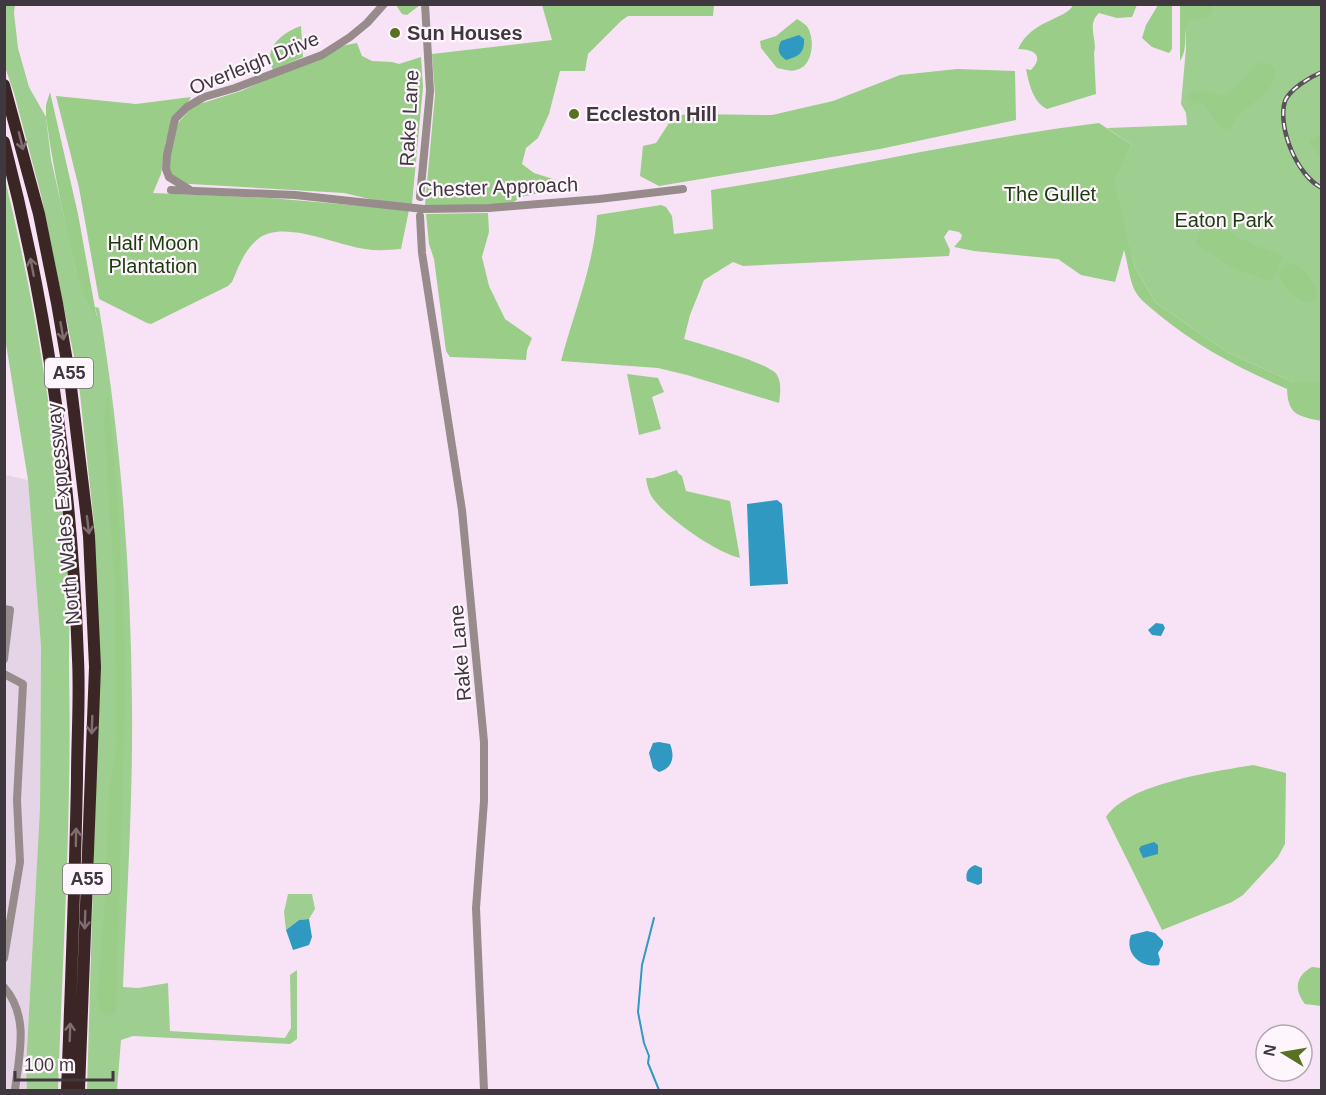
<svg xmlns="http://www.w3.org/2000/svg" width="1326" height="1095" viewBox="0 0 1326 1095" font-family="Helvetica,sans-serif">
<rect width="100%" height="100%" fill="#f8e3f6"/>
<path fill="#e4d4e6" d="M 5,475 L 28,480 L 41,647 L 40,807 L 26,1067 L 27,1090 L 5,1090 Z"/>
<path fill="#9fcf90" d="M 4,5 L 15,5 L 14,13 L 18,48 L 29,87 L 46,117 L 51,159 L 76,270 L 97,317 L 95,307 L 99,308 C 121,439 131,572 132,706 C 133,799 127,893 123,987 L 138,988 L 168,983 L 170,1031 L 285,1038 L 291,1028 L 290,975 L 297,970 L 297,1039 L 290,1044 L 133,1036 L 121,1040 L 117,1090 L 87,1090 L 99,677 L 94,523 L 78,376 L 41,195 L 14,93 L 5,67 Z
M 1184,5 L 1321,5 L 1321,391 L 1293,382 L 1227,352 L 1155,302 L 1135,267 L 1113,181 L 1132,145 L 1107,128 L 1187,125 L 1186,113 L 1181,104 L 1186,48 Z
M 4,175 C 37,310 59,447 68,586 C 70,614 69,642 69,669 C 72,810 63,950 58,1090 L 27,1090 L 26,1067 L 40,807 L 41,647 L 28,480 L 5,338 Z
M 288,894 L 312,894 L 315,909 L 309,919 L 299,920 L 286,930 L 284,912 Z"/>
<path fill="#99cd88" d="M 396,5 L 396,4 L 420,5 L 407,15 L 402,14 Z
M 542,5 L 714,5 L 713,16 L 628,16 L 621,21 L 588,54 L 585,71 L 560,71 L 549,114 L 538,138 L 526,148 L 522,164 L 534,173 L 556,180 L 553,190 L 521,197 L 512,203 L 491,205 L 425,205 L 435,95 L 432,54 L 552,40 Z
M 1073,5 L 1137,5 L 1132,17 L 1117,18 L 1099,13 C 1086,25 1098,40 1094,53 L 1096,94 L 1047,109 C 1033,102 1029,84 1026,69 L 1031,70 C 1045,55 1033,49 1018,49 C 1032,19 1066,20 1073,5 Z
M 1158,5 L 1172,5 L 1172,49 L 1169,53 L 1152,47 L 1142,38 L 1146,25 Z
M 1180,5 L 1212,5 L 1212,11 L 1209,16 L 1187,22 C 1182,36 1189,46 1180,61 Z
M 797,19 C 801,22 806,24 808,28 C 815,40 813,67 796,70 C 790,72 783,69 777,68 L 761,48 L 760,41 L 776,36 Z
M 301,26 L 303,57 L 273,70 C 262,48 283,32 301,26 Z
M 357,43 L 362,56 L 372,61 L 392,62 L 399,64 L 421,57 L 423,87 L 412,204 L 378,201 L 344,193 L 173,183 L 168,161 L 178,123 L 193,106 L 241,91 L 341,46 Z
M 1259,63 L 1270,64 L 1275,68 C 1277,91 1252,102 1239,115 C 1234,120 1233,126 1227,130 L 1218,126 L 1204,104 L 1192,103 L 1186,98 C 1199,82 1214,98 1229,95 L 1255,65 Z
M 957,69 L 1015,71 L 1016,120 L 880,149 L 659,186 L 640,176 L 643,146 L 656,143 L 673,117 L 687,114 L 772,115 L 833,101 L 900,75 Z
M 50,92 L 78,214 L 97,319 C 79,291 73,259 66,227 C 58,190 51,154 46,117 L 46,105 Z
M 56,96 L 136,104 L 191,97 L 166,140 L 161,174 L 153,193 L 270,198 L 409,210 L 401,249 C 389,250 377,251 365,249 C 336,245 282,219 258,239 C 244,250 239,266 232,282 L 228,286 L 151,324 L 147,323 L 99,299 L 79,188 Z
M 1099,123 L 1132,145 L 1114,181 L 1135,267 L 1155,302 L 1227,352 L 1293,382 L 1321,382 L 1321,421 C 1298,416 1288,415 1287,389 C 1241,369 1196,346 1158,314 C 1150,307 1140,300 1135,291 C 1129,279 1128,263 1124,250 L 1115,282 L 1081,275 L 1058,259 L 974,251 L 954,247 L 961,239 L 962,235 L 959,232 L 949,230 L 944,237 L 950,250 L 949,256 L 743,266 L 733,262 L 704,280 L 690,315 L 684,339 C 700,344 770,363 777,375 C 782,383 780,395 779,403 L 687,375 L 658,368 L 561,361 C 574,312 594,265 597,215 L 661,205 L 666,207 L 672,216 L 674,234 L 713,229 L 711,190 C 841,170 969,139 1099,123 Z
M 1321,135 L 1321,158 L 1308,140 Z
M 488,213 L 489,232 L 482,257 L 489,286 L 505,319 L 532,338 L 527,350 L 526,360 L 450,357 L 446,351 L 434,259 L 429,244 L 426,214 Z
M 1205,216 L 1245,241 L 1283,256 L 1272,282 L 1234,268 L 1196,244 Z
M 1292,263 C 1306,269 1314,282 1318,296 L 1313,302 C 1299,304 1278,285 1279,271 L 1282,267 Z
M 627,374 L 658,378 L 664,392 L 652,397 L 661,429 L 639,435 Z
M 108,391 L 118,499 L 126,671 L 116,1013 L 108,1016 L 100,1011 L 97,996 L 105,899 L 109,794 L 116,748 L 115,593 L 104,424 L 105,406 Z
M 677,470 L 678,473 L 682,476 L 686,491 L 730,501 L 740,558 C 715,552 670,520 654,500 C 649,494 647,485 646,478 L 653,478 Z
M 1253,765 L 1286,773 L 1285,844 L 1278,857 L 1243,895 L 1232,902 L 1162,930 L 1106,817 C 1129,783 1213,772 1253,765 Z
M 1312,967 L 1321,968 L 1321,1006 L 1305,1004 C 1294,991 1295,976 1312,967 Z"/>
<path fill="#3099c1" d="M 799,35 L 804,39 C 805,53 798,57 786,60 C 778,54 777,50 781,41 Z
M 777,500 L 782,504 L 788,584 L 750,586 L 747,504 Z
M 1156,623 L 1163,624 L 1165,628 L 1161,636 L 1152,635 L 1148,630 Z
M 659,742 L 670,744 C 675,756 673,768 659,772 L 653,768 L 649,753 L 653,743 Z
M 1154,842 L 1158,845 L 1158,854 L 1143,858 L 1139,849 L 1141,846 Z
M 975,865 L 982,868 L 982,883 L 978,885 L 967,881 C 965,873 968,868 975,865 Z
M 309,919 L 312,937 L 309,945 L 293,950 L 286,930 L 299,920 Z
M 1147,931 L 1155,933 L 1163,941 L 1163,945 L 1158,953 L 1160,960 L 1159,965 C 1141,969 1124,953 1131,935 Z"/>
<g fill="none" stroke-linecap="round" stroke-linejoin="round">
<path stroke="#3099c1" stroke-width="2" d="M 654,918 L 642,965 L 638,1012 L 644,1043 L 649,1056 L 648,1063 L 659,1090"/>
<path stroke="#988b8b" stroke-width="8" d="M 171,190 L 295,195 L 424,209 L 489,208 L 599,199 L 683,189
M 190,190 L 169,177 L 166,169 L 167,155 L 175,119 L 187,107 L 204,97 L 235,88 L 322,55 L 350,37 L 367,23 L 384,4
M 420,197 L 430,91 L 425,4
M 420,216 L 422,253 L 462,510 L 484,742 L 484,801 L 476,908 L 484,1090
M 4,609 L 10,610 L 4,659
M 4,674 L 23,684 L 17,800 L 20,862 L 4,958
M 4,987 C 30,1017 19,1055 15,1090"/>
<path stroke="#3b2625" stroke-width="12" d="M 4,85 L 39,214 L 57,303 L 70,379 L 89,536 L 95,667 L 79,1090
M 4,142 C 48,311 72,485 78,659 C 80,699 77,739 77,779 C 75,883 71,987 67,1090"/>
<defs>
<path id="rail" d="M 1322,72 C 1310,77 1290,89 1285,101 C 1277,127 1297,176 1322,188"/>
</defs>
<use href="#rail" stroke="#5a5159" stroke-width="4.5"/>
<use href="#rail" stroke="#fef5fd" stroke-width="2" stroke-dasharray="7" stroke-linecap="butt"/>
</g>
<defs><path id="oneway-shaft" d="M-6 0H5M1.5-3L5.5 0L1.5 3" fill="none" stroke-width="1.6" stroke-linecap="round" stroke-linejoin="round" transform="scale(1.5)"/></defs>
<g stroke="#7f6e71">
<use href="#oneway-shaft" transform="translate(21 141) rotate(76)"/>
<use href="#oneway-shaft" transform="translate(32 267) rotate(-101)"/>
<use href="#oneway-shaft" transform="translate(62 331) rotate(80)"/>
<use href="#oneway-shaft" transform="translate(88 525) rotate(83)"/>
<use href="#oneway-shaft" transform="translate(92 725) rotate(92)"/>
<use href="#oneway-shaft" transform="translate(76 837) rotate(-89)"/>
<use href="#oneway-shaft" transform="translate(85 920) rotate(92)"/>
<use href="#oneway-shaft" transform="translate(70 1032) rotate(-88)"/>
</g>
<g fill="#597122" stroke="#fef5fd" stroke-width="2">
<circle cx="395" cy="33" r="6"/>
<circle cx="574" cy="114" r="6"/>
</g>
<g text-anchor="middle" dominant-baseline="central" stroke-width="4.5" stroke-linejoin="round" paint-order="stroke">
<g fill="#fef5fd" stroke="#797178" stroke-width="1.5">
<rect x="45" y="358" width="48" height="30" rx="4.5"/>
<rect x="63" y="864" width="48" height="30" rx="4.5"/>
</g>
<g font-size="18" font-weight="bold" fill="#40383f">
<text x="69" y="373">A55</text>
<text x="87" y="879">A55</text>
</g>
<g font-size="20" font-weight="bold" fill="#40383f" stroke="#fef5fd" text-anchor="start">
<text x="407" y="33">Sun Houses</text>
<text x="586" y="114">Eccleston Hill</text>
</g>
<g font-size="20" fill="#40383f" stroke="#fef5fd">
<text transform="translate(254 63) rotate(-22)">Overleigh Drive</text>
<text transform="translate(409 118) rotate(-87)">Rake Lane</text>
<text transform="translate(498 187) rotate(-2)">Chester Approach</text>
<text transform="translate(63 514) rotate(-95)">North Wales Expressway</text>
<text transform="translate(460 653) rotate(-95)">Rake Lane</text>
</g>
<g font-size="20" fill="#1a3c0d" stroke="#fef5fd">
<text x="1050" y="194">The Gullet</text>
<text x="1224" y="220">Eaton Park</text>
<text x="153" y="243">Half Moon<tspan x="153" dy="23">Plantation</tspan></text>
</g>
</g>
<rect width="1326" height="1095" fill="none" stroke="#40383f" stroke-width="12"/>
<g transform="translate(1284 1053) rotate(281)"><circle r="28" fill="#fef5fd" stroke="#b2a9b1" stroke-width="1.5"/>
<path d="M0-4.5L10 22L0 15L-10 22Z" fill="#597122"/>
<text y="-9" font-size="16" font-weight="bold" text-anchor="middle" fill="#40383f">N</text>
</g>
<path d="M15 1071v9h98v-9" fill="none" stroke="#40383f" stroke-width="3"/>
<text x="24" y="1071" font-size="18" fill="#40383f" stroke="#fef5fd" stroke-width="4.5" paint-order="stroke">100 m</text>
</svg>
